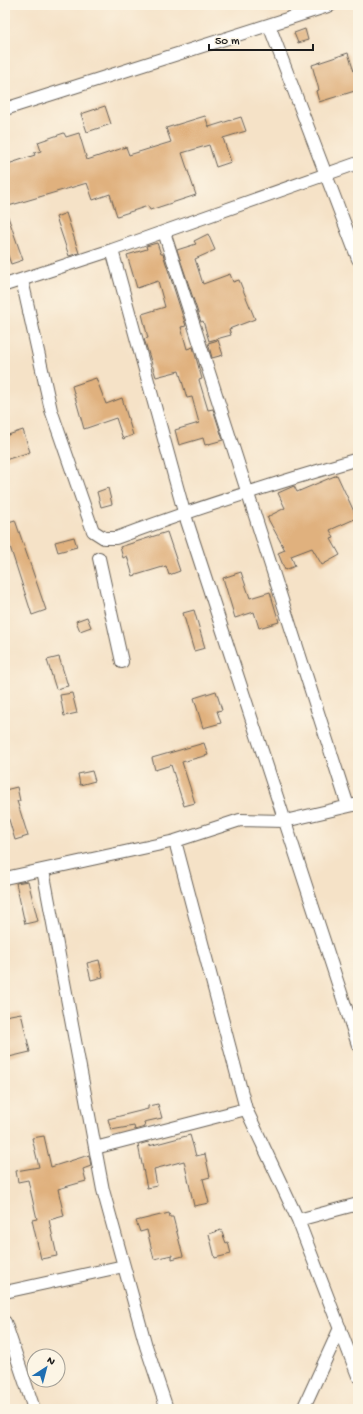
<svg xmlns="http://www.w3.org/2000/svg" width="363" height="1414" viewBox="0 0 363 1414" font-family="'Gochi Hand',sans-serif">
<rect width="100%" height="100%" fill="#fcf5e5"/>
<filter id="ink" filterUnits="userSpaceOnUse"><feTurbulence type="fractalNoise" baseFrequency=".025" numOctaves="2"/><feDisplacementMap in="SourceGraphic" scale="8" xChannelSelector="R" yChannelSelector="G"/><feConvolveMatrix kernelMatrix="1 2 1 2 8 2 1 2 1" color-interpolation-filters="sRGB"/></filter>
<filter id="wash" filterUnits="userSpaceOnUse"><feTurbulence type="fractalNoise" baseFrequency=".012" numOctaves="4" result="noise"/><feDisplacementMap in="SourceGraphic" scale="16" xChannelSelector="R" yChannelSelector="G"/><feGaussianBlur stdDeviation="0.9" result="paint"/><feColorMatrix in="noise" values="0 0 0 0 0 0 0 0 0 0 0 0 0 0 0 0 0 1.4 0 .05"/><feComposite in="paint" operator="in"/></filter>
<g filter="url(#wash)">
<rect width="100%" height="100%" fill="#f5e2c7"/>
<g id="blocks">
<path fill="#e0b17e" d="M 305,29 L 308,40 L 298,43 L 294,33 Z
M 348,53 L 356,78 L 358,78 L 358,90 L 319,102 L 316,91 L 319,90 L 312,65 Z
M 105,106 L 111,124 L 87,132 L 81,114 Z
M 205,116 L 209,127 L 241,117 L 246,131 L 223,138 L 231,162 L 216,167 L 209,145 L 182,153 L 196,195 L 150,210 L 148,206 L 117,216 L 110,194 L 93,200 L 87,183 L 5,207 L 5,165 L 35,155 L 34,153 L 41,151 L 38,142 L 64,133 L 66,137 L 79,133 L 87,160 L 126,147 L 129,155 L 171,142 L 166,128 Z
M 66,213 L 79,253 L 69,256 L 56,217 Z
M 5,214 L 7,214 L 23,260 L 11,264 L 5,247 Z
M 208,234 L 215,250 L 195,259 L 203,284 L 230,274 L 233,282 L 239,280 L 255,319 L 229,329 L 231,335 L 209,341 L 203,321 L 201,322 L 177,250 L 196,244 L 194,241 Z
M 157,243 L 161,254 L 163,254 L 186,326 L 181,327 L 187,349 L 193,347 L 202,379 L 199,380 L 208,410 L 213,409 L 223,440 L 205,445 L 203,438 L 179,445 L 175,430 L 199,423 L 192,397 L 187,398 L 179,371 L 156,377 L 144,339 L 148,338 L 142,314 L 165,307 L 158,281 L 137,288 L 127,255 L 147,249 L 146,246 Z
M 218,340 L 223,355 L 212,358 L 208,343 Z
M 96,378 L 106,404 L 122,398 L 133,435 L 123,439 L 116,418 L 84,429 L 72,386 Z
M 23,430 L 30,452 L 5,460 L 5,436 Z
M 337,475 L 357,518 L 330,530 L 334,538 L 331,539 L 340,555 L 322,565 L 312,548 L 291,556 L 295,566 L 285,570 L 278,553 L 285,550 L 267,517 L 285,508 L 278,493 L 294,486 L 297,492 Z
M 108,488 L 112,504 L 101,507 L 97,492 Z
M 15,520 L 46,610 L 32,615 L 5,531 L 5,523 Z
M 167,532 L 180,571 L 169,575 L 166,566 L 133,576 L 127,556 L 123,558 L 120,547 Z
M 74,537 L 77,547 L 58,552 L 55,542 Z
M 241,572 L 250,598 L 270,592 L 279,622 L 259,628 L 254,612 L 235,618 L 223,578 Z
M 194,610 L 205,648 L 194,651 L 183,613 Z
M 87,617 L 91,627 L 80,631 L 76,621 Z
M 59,657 L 68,686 L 56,689 L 47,660 Z
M 216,691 L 222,710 L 217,711 L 221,723 L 203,728 L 194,698 Z
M 72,693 L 77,713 L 64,716 L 60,695 Z
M 204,743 L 208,755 L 182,762 L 195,803 L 184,806 L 171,765 L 155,770 L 152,758 Z
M 92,771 L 95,781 L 80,785 L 78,774 Z
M 17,787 L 20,801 L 17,801 L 28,836 L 15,840 L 5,806 L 5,790 Z
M 28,881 L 38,921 L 25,924 L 16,883 Z
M 99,960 L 103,977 L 91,980 L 87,963 Z
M 21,1013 L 30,1052 L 9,1057 L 7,1049 L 5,1049 L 5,1016 Z
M 158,1104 L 162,1118 L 144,1122 L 145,1127 L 135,1130 L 134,1126 L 111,1130 L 108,1119 L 148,1109 L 148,1106 Z
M 190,1135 L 196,1156 L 205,1154 L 210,1177 L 203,1179 L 209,1203 L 194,1206 L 184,1161 L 154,1169 L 157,1186 L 147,1188 L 138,1145 L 148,1142 L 149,1146 Z
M 44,1136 L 51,1167 L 89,1155 L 91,1166 L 83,1169 L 86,1181 L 58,1189 L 64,1216 L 49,1220 L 57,1256 L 41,1259 L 32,1220 L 37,1219 L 28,1180 L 18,1182 L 16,1171 L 39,1167 L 32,1138 Z
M 169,1213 L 170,1217 L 173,1217 L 183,1256 L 172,1259 L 172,1255 L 154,1259 L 147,1230 L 140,1232 L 136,1221 Z
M 221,1230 L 226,1243 L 228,1242 L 231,1254 L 215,1258 L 209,1234 Z"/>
</g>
</g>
<g filter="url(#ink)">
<use href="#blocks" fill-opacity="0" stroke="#686158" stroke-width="1"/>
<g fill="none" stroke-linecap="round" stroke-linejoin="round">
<defs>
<path id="minor" d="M 269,25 L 358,259
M 5,109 L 331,5
M 164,232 L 348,806
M 112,250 L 184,512 L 358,1045
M 22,280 L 51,410 L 93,531 L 104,538 L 116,538 C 196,508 276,483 358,459
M 5,285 L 112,250 L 358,163
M 99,558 L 122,662
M 175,841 L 246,1109 L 298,1220 L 358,1376
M 43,870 L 103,1190 L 146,1346 L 167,1409
M 5,878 L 175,841 L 240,820 L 285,821 L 358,804
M 95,1148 L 246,1109
M 298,1220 L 358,1204
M 5,1292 L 124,1266
M 5,1322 L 34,1409
M 303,1409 L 340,1328"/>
</defs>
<use href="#minor" stroke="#686158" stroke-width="14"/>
<use href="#minor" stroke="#fff" stroke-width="12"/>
</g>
</g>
<rect width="363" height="1414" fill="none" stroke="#fcf5e5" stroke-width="20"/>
<g transform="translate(46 1368) rotate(36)"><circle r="19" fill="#fcf5e5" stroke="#a29e95"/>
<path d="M0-3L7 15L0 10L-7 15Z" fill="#1f6fb2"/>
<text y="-6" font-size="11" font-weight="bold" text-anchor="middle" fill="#1c1c1c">N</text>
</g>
<path d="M209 44v6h104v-6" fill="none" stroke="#1c1c1c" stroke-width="2"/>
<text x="215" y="44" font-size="12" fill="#1c1c1c" stroke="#fcf5e5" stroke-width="3" paint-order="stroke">50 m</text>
</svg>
